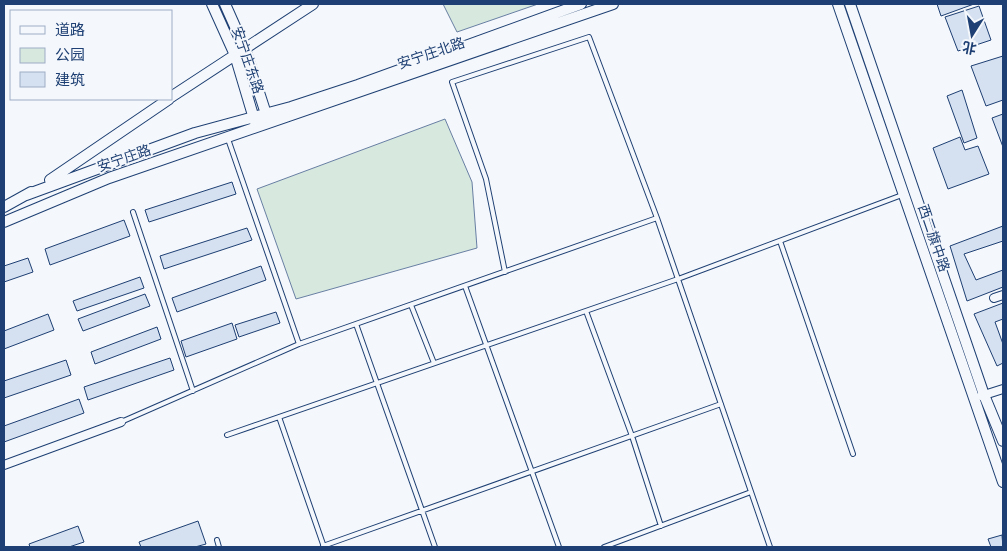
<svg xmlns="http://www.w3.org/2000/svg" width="1007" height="551" viewBox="0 0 1007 551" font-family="'PT Sans','Noto Sans SC',sans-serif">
<rect width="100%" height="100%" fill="#f4f7fb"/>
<path fill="#d7e8df" stroke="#687fa3" d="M 443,4 L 538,4 L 457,32 Z
M 445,119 L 472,182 L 477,248 L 296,299 L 257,189 Z"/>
<path fill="#d5e0f0" stroke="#1d3f73" d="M 937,4 L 974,4 L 941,16 Z
M 979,6 L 991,40 L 958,51 L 945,17 Z
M 1003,56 L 1003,100 L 986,106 L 971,66 Z
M 962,90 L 977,138 L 964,143 L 947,96 Z
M 1003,114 L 1003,147 L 992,118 Z
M 960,137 L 965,150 L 978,146 L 989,174 L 948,189 L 933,148 Z
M 232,182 L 236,194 L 149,222 L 145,210 Z
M 124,220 L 130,236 L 50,265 L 45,249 Z
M 1003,226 L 1003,241 L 964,254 L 976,280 L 1003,270 L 1003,287 L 967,301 L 950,246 Z
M 247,228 L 252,240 L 164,269 L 160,256 Z
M 28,258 L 33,272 L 4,282 L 4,266 Z
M 261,266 L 266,280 L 177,312 L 172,298 Z
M 140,277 L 144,288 L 77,311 L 73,301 Z
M 145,294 L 150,306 L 83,331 L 78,319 Z
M 1003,303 L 1003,319 L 995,322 L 1003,344 L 1003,363 L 997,366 L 974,314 Z
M 276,312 L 280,323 L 239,337 L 235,325 Z
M 48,314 L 54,330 L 4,349 L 4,331 Z
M 232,323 L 237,339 L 186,357 L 181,341 Z
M 157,327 L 161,339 L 95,364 L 91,352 Z
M 170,358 L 174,370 L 88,400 L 84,387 Z
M 66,360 L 71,375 L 4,398 L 4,381 Z
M 79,399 L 84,413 L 4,442 L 4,426 Z
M 198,521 L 206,544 L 195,547 L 141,547 L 139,542 Z
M 78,526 L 84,542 L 69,547 L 30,547 L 29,544 Z
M 1002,535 L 1003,547 L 991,547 L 988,539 Z"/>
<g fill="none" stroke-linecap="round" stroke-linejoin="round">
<defs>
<path id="lane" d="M 228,139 L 299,344
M 133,212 L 193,391
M 780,241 L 853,454
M 505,272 L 486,179 L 452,82 L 589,37 L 657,218 L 770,547
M 465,286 L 559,547
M 411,305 L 434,363
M 586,311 L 632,436 L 661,526
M 356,324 L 435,547
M 279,417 L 324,547
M 121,422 L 299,344 L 657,218
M 227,435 L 678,279 L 902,195
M 217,540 L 219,547
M 323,546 L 721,404
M 604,547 L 751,492"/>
<path id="street" d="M 994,298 L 1003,295
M 981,396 L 1003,389
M 4,465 L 121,422"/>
<path id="secondary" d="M 212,4 L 235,55 L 255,122
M 225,4 L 245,49 L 268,120
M 838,4 L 1003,482
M 850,4 L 984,395 L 1003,441
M 171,97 L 313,4
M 50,180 L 169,99
M 26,195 L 195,133 L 291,107 L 358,85 L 581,4
M 4,207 L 31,192
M 4,222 L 109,178 L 613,4"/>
</defs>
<use href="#lane" stroke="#1d3f73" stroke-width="6"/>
<use href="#street" stroke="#1d3f73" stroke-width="10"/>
<use href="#secondary" stroke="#1d3f73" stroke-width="12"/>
<use href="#lane" stroke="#f4f7fb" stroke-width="4"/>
<use href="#street" stroke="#f4f7fb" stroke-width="8"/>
<use href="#secondary" stroke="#f4f7fb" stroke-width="10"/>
</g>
<g text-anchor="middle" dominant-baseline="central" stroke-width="4" stroke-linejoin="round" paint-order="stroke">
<g font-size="14" fill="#1d3f73" stroke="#f4f7fb">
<text transform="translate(431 53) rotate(-19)">安宁庄北路</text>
<text transform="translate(248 60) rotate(71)">安宁庄东路</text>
<text transform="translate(124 158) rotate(-19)">安宁庄路</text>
<text transform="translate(934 238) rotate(71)">西二旗中路</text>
</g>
</g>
<rect width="1007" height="551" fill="none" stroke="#1d3f73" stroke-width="10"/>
<rect x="10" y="10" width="162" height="90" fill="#f4f7fb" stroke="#9eadc5"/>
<rect x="20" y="26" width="25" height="8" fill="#f4f7fb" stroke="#9eadc5"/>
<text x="55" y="35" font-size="15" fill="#1d3f73">道路</text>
<rect x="20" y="48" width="25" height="15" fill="#d7e8df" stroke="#9eadc5"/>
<text x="55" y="60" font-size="15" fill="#1d3f73">公园</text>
<rect x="20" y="72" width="25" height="15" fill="#d5e0f0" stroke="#9eadc5"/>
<text x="55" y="85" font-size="15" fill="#1d3f73">建筑</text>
<g transform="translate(972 35) rotate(191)" stroke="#f4f7fb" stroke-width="4" paint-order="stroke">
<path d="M0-4L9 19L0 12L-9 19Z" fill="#1d3f73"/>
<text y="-8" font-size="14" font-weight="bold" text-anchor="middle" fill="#1d3f73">北</text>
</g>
</svg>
